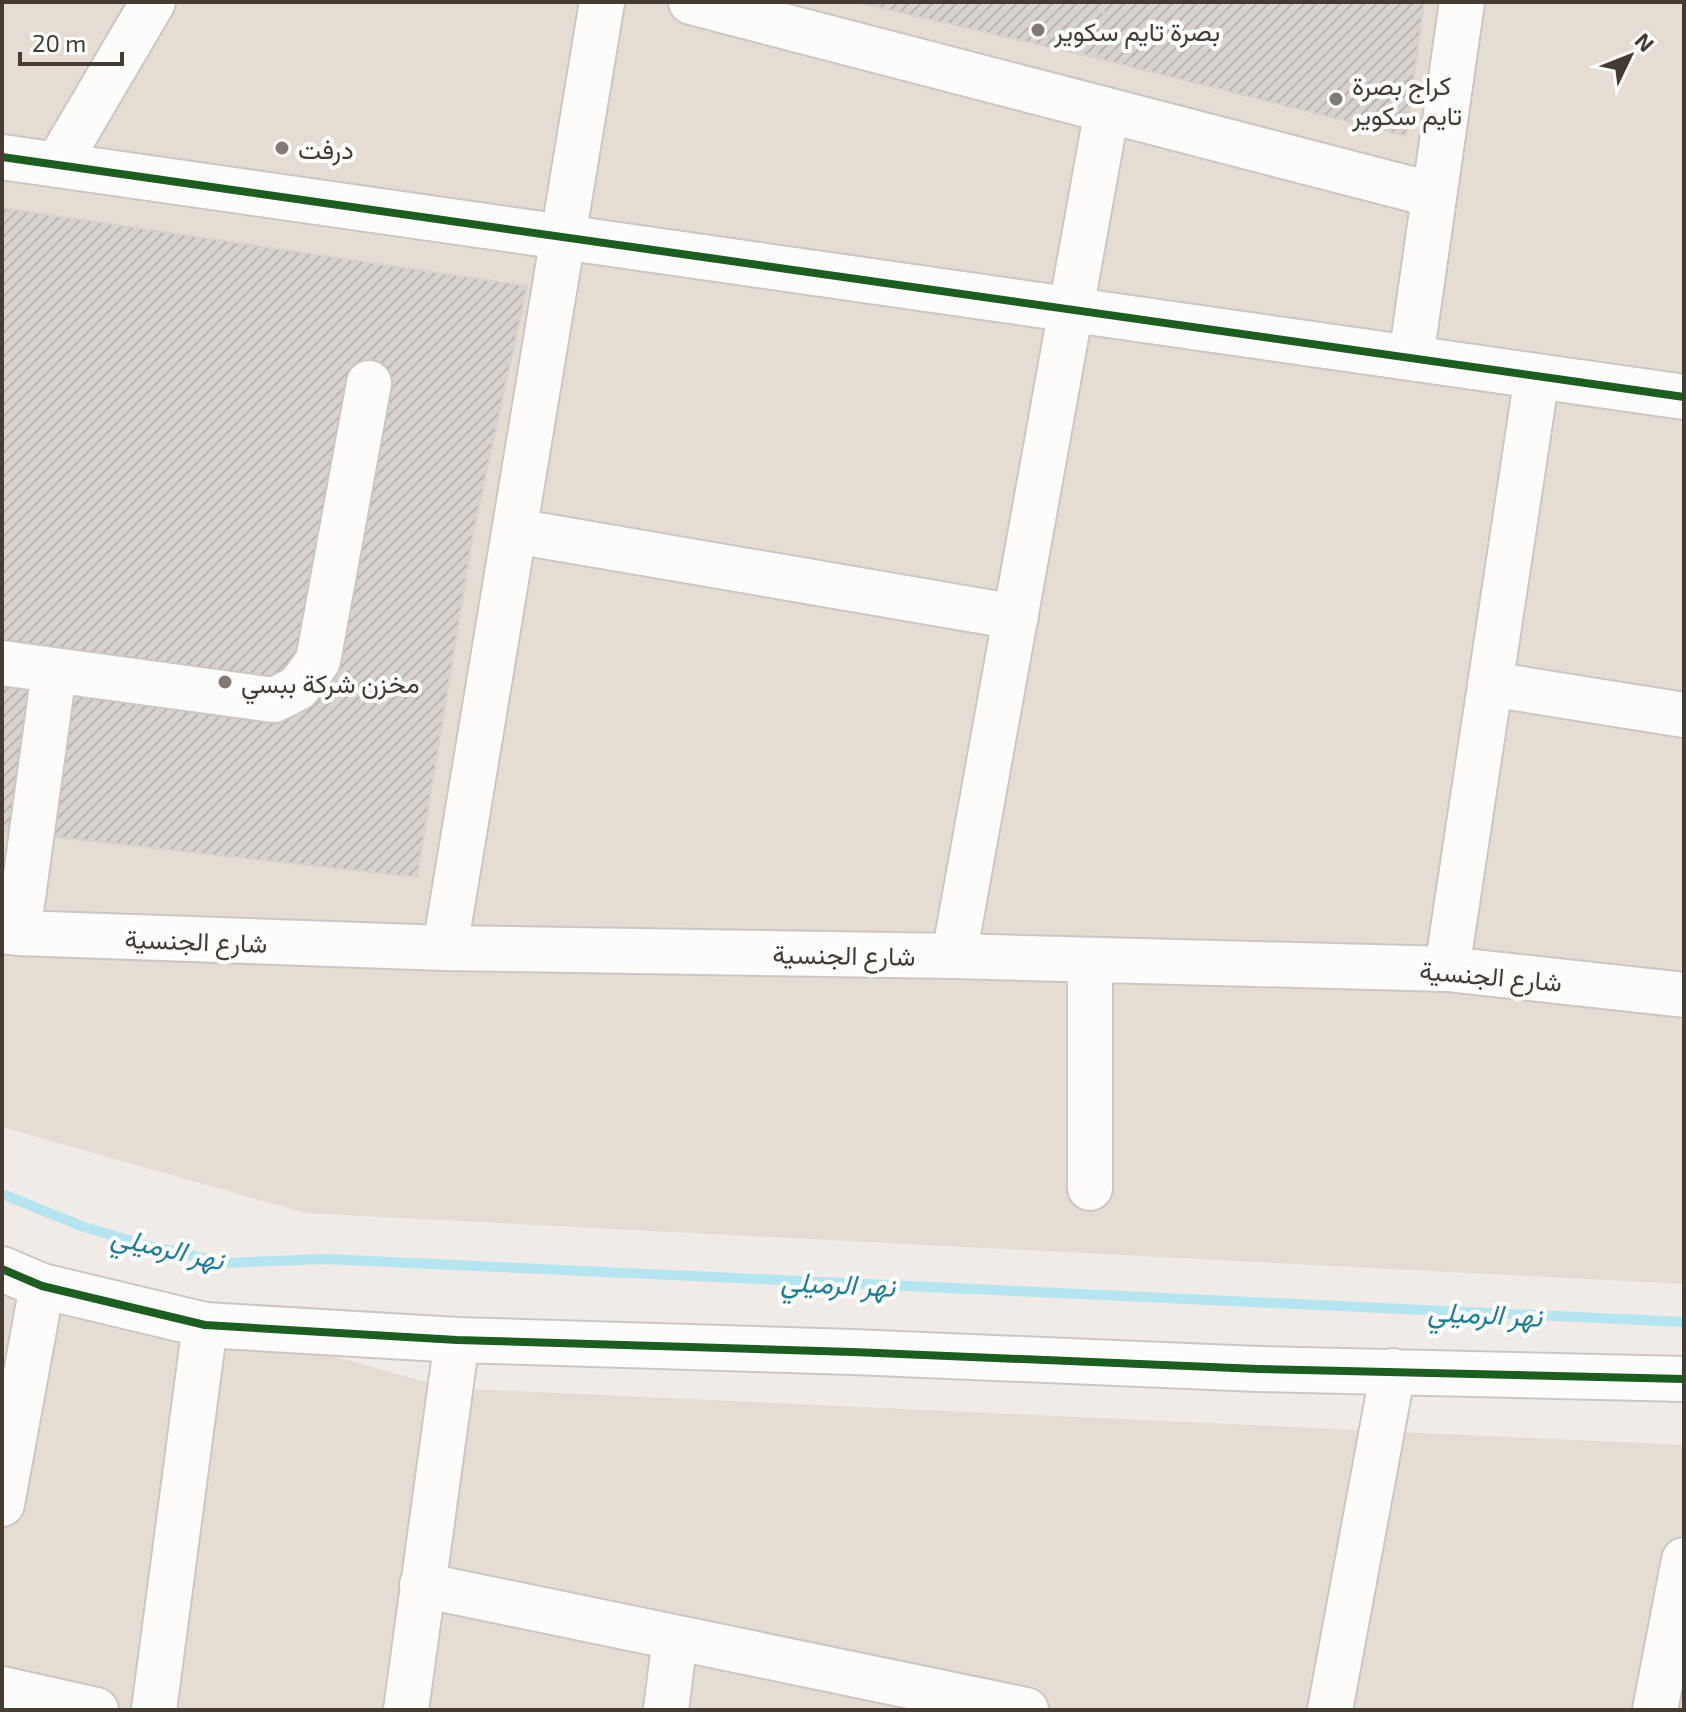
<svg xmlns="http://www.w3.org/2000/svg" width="1686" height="1712" viewBox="0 0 1686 1712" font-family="'Exo 2',Vazirmatn,sans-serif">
<defs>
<pattern id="building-hatch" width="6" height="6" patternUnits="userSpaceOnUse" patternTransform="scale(2)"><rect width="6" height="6" fill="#d8d2ce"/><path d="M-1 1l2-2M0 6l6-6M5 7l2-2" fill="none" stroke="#bbb5b1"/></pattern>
</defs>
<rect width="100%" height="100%" fill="#f0ebe6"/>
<path fill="#e5dcd3" d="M 2,2 L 1684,2 L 1684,1284 L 305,1213 L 2,1127 Z
M 2,1263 L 447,1388 L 1684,1445 L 1684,1710 L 2,1710 Z"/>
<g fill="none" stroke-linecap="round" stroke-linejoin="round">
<path stroke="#b4e5f1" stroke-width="10" d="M 2,1194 L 84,1227 L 145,1245 L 225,1263 L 325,1259 L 1684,1322"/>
</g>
<path fill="url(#building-hatch)" stroke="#d8d2cc" stroke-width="2" d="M 856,2 L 1105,2 L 1096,58 Z
M 1105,2 L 1424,2 L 1406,136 L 1096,58 Z
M 2,208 L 527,286 L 473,533 L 417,877 L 2,831 Z"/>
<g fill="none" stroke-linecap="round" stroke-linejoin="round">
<defs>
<path id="minor" d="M 691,2 L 1434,195
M 2,157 L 1684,397
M 57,165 L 153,2
M 1411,358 L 1462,2
M 515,531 L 1016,617
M 2,663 L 274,700 L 298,688 L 318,661 L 369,383
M 1490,684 L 1684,715
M 2,931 L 18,933 L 445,948 L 954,956 L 1447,969 L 1684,995
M 18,933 L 54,672
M 445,948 L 602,2
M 954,956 L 1107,110
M 1447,969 L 1537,376
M 1090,1188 L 1090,960
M 2,1269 L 42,1286 L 205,1325 L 457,1340 L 853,1352 L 1258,1369 L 1684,1379
M 2,1504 L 42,1286
M 422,1585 L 1026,1710
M 2,1689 L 96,1710
M 154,1710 L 205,1325
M 406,1710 L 457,1340
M 666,1710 L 675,1638
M 1330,1710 L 1393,1371
M 1655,1710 L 1684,1560"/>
</defs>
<use href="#minor" stroke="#ccc7c2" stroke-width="48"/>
<use href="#minor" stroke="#fdfcfb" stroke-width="44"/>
<defs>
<path id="cycleway" d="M 2,157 L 1684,397
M 2,1269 L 42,1286 L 205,1325 L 457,1340 L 853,1352 L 1258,1369 L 1684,1379"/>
</defs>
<use href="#cycleway" stroke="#fff" stroke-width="13"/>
<use href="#cycleway" stroke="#1b5e20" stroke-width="8"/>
</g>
<g fill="#827972" stroke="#fff" stroke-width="3">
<circle cx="1038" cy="30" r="8"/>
<circle cx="1336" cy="99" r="8"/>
<circle cx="282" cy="148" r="8"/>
<circle cx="225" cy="682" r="8"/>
</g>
<g text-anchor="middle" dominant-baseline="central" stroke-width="8" stroke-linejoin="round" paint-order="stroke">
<g font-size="26" fill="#463b33" stroke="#fff" text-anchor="start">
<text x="1054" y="30">بصرة تايم سكوير</text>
<text x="1352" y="84">كراج بصرة<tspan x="1352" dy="30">تايم سكوير</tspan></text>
<text x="298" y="148">درفت</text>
<text x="241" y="682">مخزن شركة ببسي</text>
</g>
<g font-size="26" fill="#463b33" stroke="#fff">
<text transform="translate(196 940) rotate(2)">شارع الجنسية</text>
<text transform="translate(844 954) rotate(1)">شارع الجنسية</text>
<text transform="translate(1491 975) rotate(5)">شارع الجنسية</text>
</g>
<g font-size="28" font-style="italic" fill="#207e98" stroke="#fff">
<text transform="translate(168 1247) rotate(13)">نهر الرميلي</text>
<text transform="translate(838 1283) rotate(3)">نهر الرميلي</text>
<text transform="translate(1485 1313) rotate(3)">نهر الرميلي</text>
</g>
</g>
<rect width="1686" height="1712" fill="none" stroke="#463b33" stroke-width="8"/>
<g transform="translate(1630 56) rotate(47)" stroke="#ffffff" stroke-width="6" paint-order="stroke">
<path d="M0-6L14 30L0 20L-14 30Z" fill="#463b33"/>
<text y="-12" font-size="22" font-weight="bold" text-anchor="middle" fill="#463b33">N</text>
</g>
<path d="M20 52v12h102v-12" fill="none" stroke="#463b33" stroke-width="4"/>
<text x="32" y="52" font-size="24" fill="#463b33" stroke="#ffffff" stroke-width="6" paint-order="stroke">20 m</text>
</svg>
